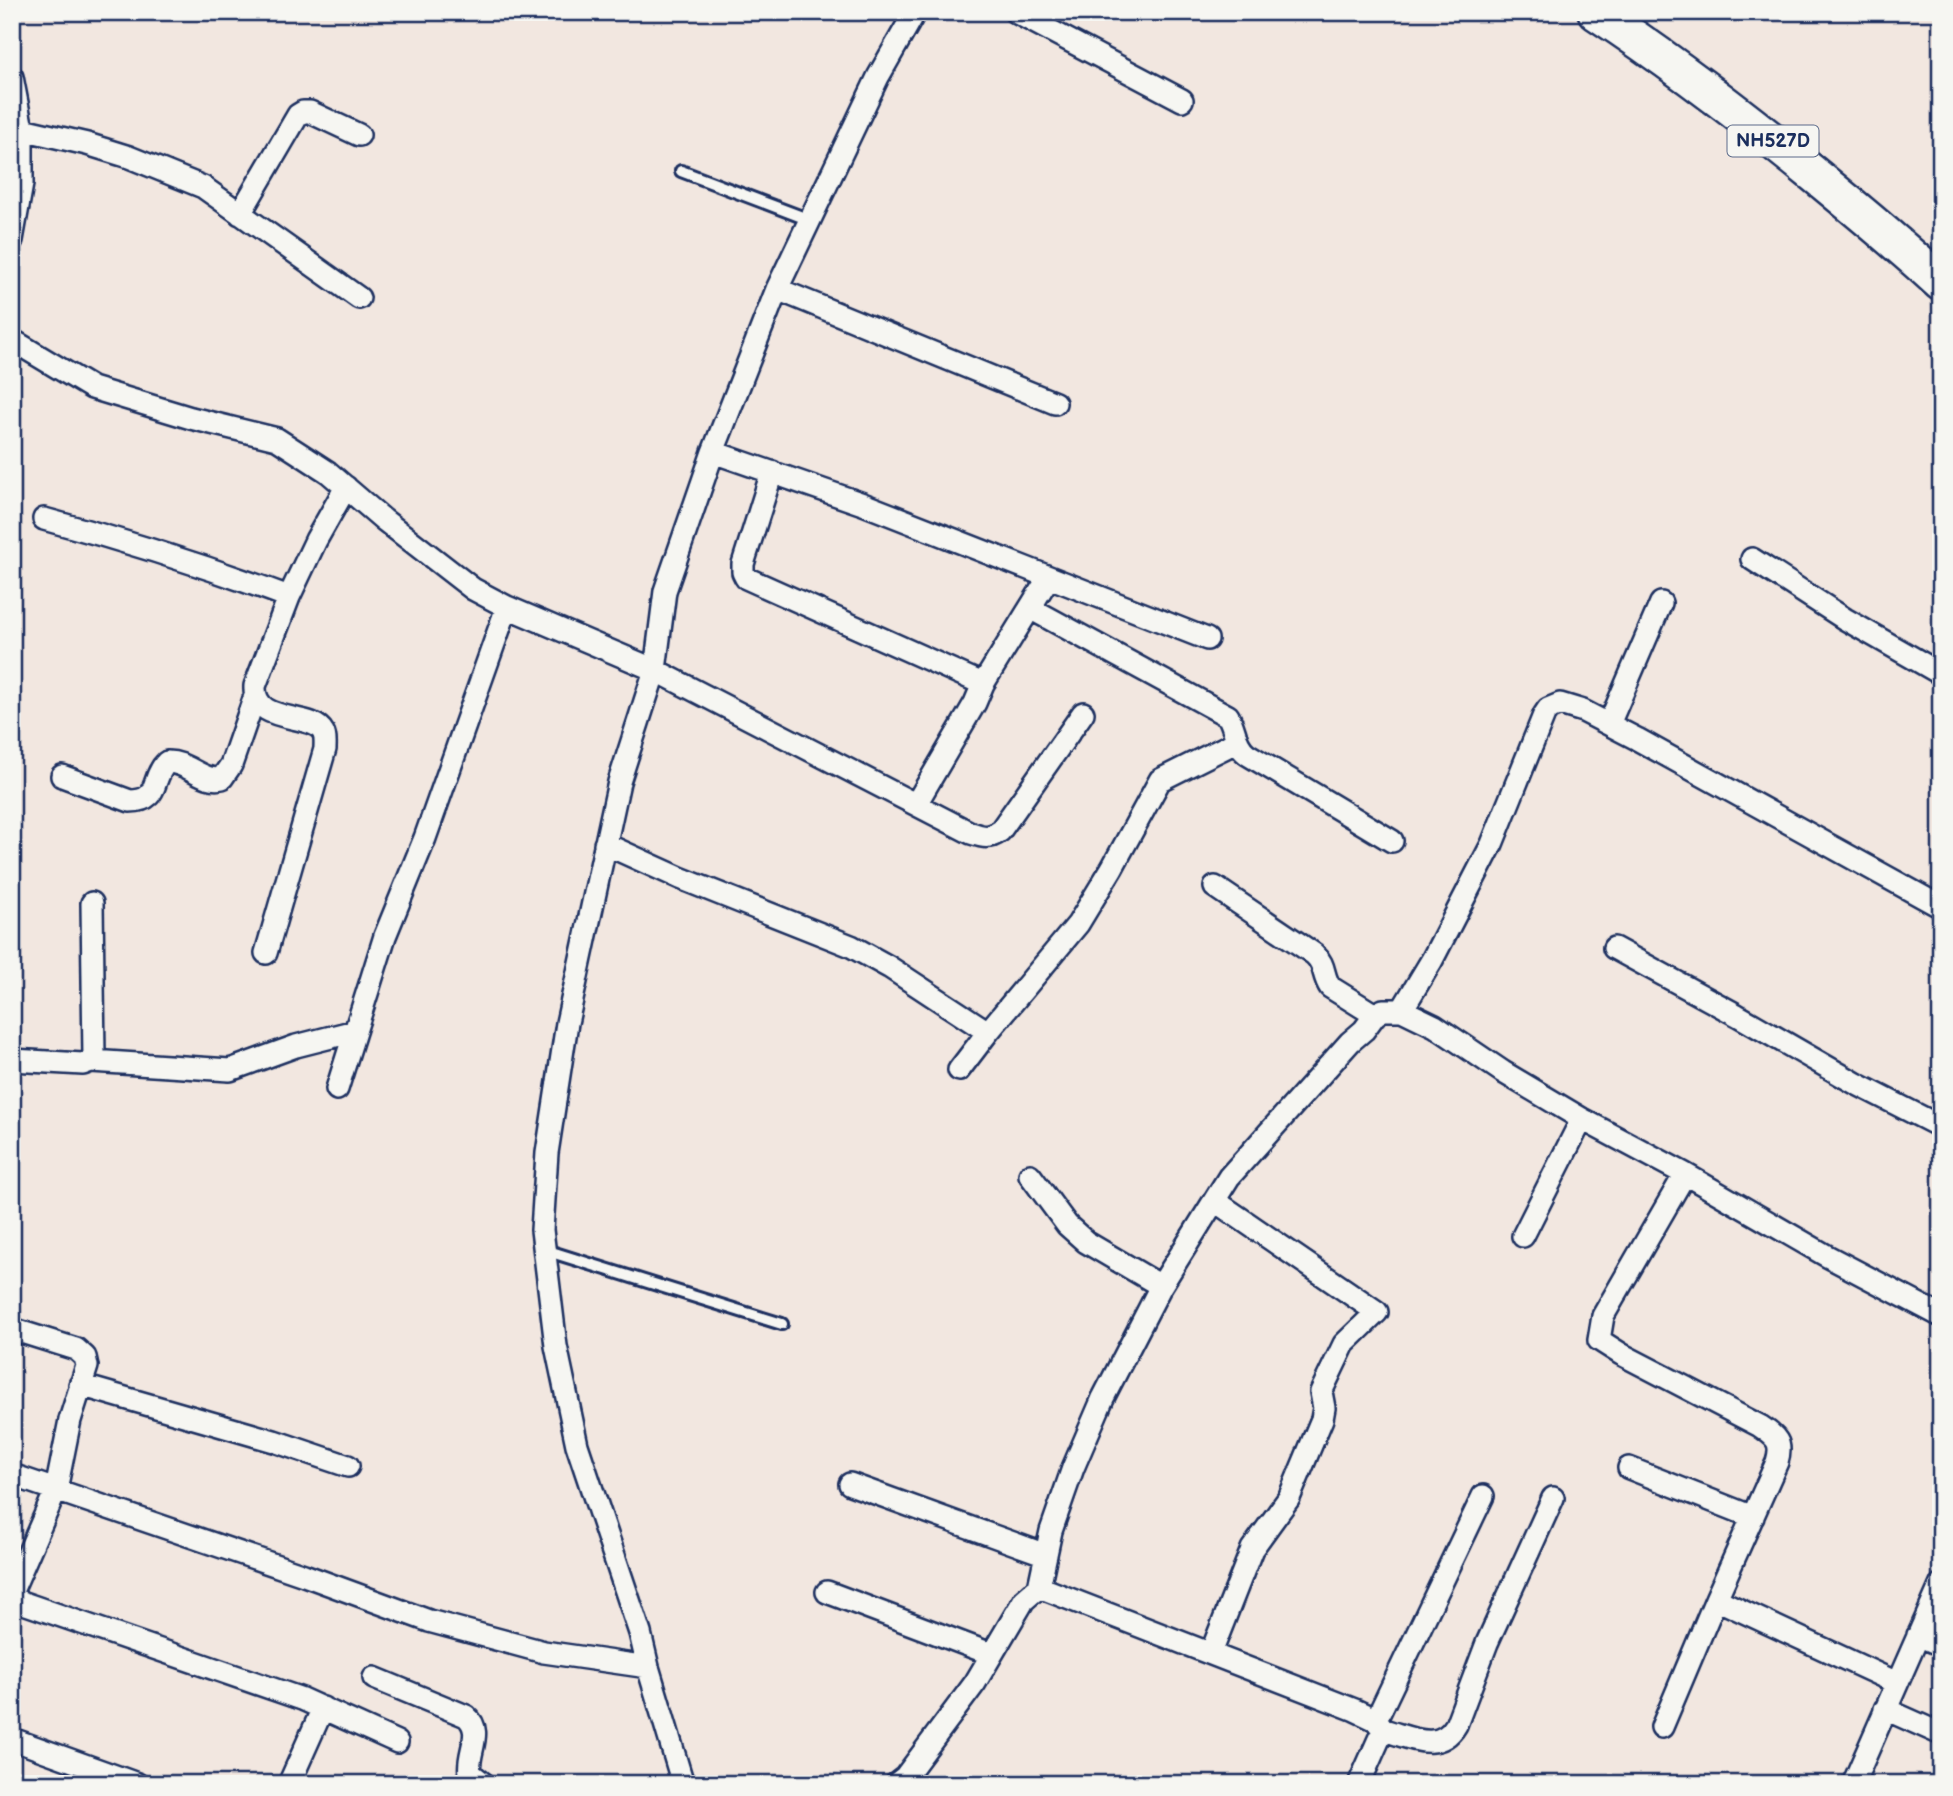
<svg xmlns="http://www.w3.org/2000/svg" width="1953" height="1796" viewBox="0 0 1953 1796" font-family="'Balsamiq Sans',sans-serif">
<rect width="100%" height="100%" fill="#f2e7e0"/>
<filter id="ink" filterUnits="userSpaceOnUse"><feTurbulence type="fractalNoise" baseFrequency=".0143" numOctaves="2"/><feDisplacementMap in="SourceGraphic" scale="14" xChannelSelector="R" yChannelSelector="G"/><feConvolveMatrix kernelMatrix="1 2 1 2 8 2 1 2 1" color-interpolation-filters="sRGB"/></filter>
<g filter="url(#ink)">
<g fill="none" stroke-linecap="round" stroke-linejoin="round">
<defs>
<path id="service" d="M 681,171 L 810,220
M 545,1250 L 782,1324"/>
<path id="minor" d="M 1015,12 L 1182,100
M 12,77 L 22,129 L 22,184 L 12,240
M 22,129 L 87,144 L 129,157 L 203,187 L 359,298
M 240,214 L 298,115 L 303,112 L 310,112 L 359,135
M 777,289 L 1055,403
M 12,340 L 92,388 L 191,418 L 277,439 L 328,472 L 384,520 L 473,589 L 507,607 L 655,670 L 971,833 C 983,837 990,839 1000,831 L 1083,713
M 713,452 L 863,504 L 1207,639
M 772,472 L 743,564 L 743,572 L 746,578 L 983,684
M 44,519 C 127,541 208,567 289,597
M 1752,559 L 1845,619 L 1941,674
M 1030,608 L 1228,716 C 1236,729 1234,744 1247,754 L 1392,841
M 1609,724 L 1661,603
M 62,776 L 130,801 C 161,801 150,778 167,762 C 187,761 203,783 222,778 L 231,765 L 255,696
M 916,804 L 975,703 L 983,684 L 1049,577
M 605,844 L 680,878 L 851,946 L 889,967 L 988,1032
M 1215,887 L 1314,954 C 1326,965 1322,975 1330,987 L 1375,1015
M 1614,948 L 1737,1015 L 1855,1083 L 1941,1127
M 266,953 L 325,749 C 325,743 326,737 323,732 C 312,711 253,726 255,686 L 289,597 L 316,540 L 346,487
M 1402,1010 L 1432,960 L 1492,844 L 1544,715 L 1548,709 L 1560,704 L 1583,711 L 1637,739 L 1941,907
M 12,1060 L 83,1064 L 91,1061 L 94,1058 L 92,903
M 91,1061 L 230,1070 L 296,1046 L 355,1031
M 959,1070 L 988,1032 L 1078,924 L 1112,868 L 1160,780 L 1236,742
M 337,1089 L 385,936 L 425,838 L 507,607
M 1030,1175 L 1067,1225 L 1086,1242 L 1161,1286
M 1523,1236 L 1582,1119
M 12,1329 L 76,1349 L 85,1357 L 87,1366 L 70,1420 L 56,1490 L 12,1591
M 80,1385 L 274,1441 L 348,1466
M 1629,1468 L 1753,1517
M 12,1475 L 304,1575 L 429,1621 L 544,1652 L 648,1667
M 850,1484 L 1046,1555
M 1039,1587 L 1051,1531 L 1073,1468 L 1103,1398 L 1161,1286 L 1229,1177 L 1350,1042 L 1364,1030 L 1375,1015 L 1383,1010 L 1402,1010 L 1435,1026 L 1503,1072 L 1582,1119 L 1685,1174 L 1827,1256 L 1941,1316
M 827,1592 L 991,1654
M 12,1599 L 302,1699 L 397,1742
M 1716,1599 L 1897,1683
M 1918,1635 L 1941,1645
M 1211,1653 L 1252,1549 L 1289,1498 L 1322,1419 L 1324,1408 L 1321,1392 L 1344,1344 L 1377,1312 L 1215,1201
M 374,1678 L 466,1716 C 485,1732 466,1753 470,1773 L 484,1784
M 1885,1709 L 1941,1734
M 1376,1720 L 1483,1496
M 1662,1727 L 1716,1599 L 1777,1462 C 1783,1442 1776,1437 1760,1426 L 1621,1354 L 1599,1340 L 1603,1316 L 1685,1174
M 1383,1730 C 1410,1737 1439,1754 1456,1725 L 1487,1643 L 1553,1498
M 12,1739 L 137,1784
M 289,1784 L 323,1708
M 683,1784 L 648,1667 L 640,1633 L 577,1445 L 556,1346 L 542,1230 L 547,1153 L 567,1023 L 619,782 L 655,670 L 665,591 L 713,452 L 777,289 L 878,77 L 915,12
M 896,1784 L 905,1777 L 975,1683 L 1024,1600 L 1039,1587 L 1355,1710 L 1376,1720 L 1383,1730 L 1359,1784
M 1853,1784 L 1941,1584"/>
<path id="trunk" d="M 1596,12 C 1671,61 1741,115 1811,172 C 1855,208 1899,244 1941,283"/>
</defs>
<use href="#service" stroke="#1b2f5e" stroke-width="16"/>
<use href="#minor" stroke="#1b2f5e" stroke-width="26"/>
<use href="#trunk" stroke="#1b2f5e" stroke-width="40"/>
<use href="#service" stroke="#f6f6f2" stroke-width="10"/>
<use href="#minor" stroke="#f6f6f2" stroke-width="21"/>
<use href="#trunk" stroke="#f6f6f2" stroke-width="35"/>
</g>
</g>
<g text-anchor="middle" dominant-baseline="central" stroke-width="5" stroke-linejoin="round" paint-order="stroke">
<rect fill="#f6f6f2" stroke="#5d6b8a" stroke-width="2" x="1727.5" y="125.5" width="91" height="31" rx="5"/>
<g font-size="19" font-weight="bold" fill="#1b2f5e">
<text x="1773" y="141">NH527D</text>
</g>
</g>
<rect width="1953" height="1796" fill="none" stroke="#f6f6f2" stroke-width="42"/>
<rect x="21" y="21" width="1911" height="1754" fill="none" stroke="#1b2f5e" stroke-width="2.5" filter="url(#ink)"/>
</svg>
